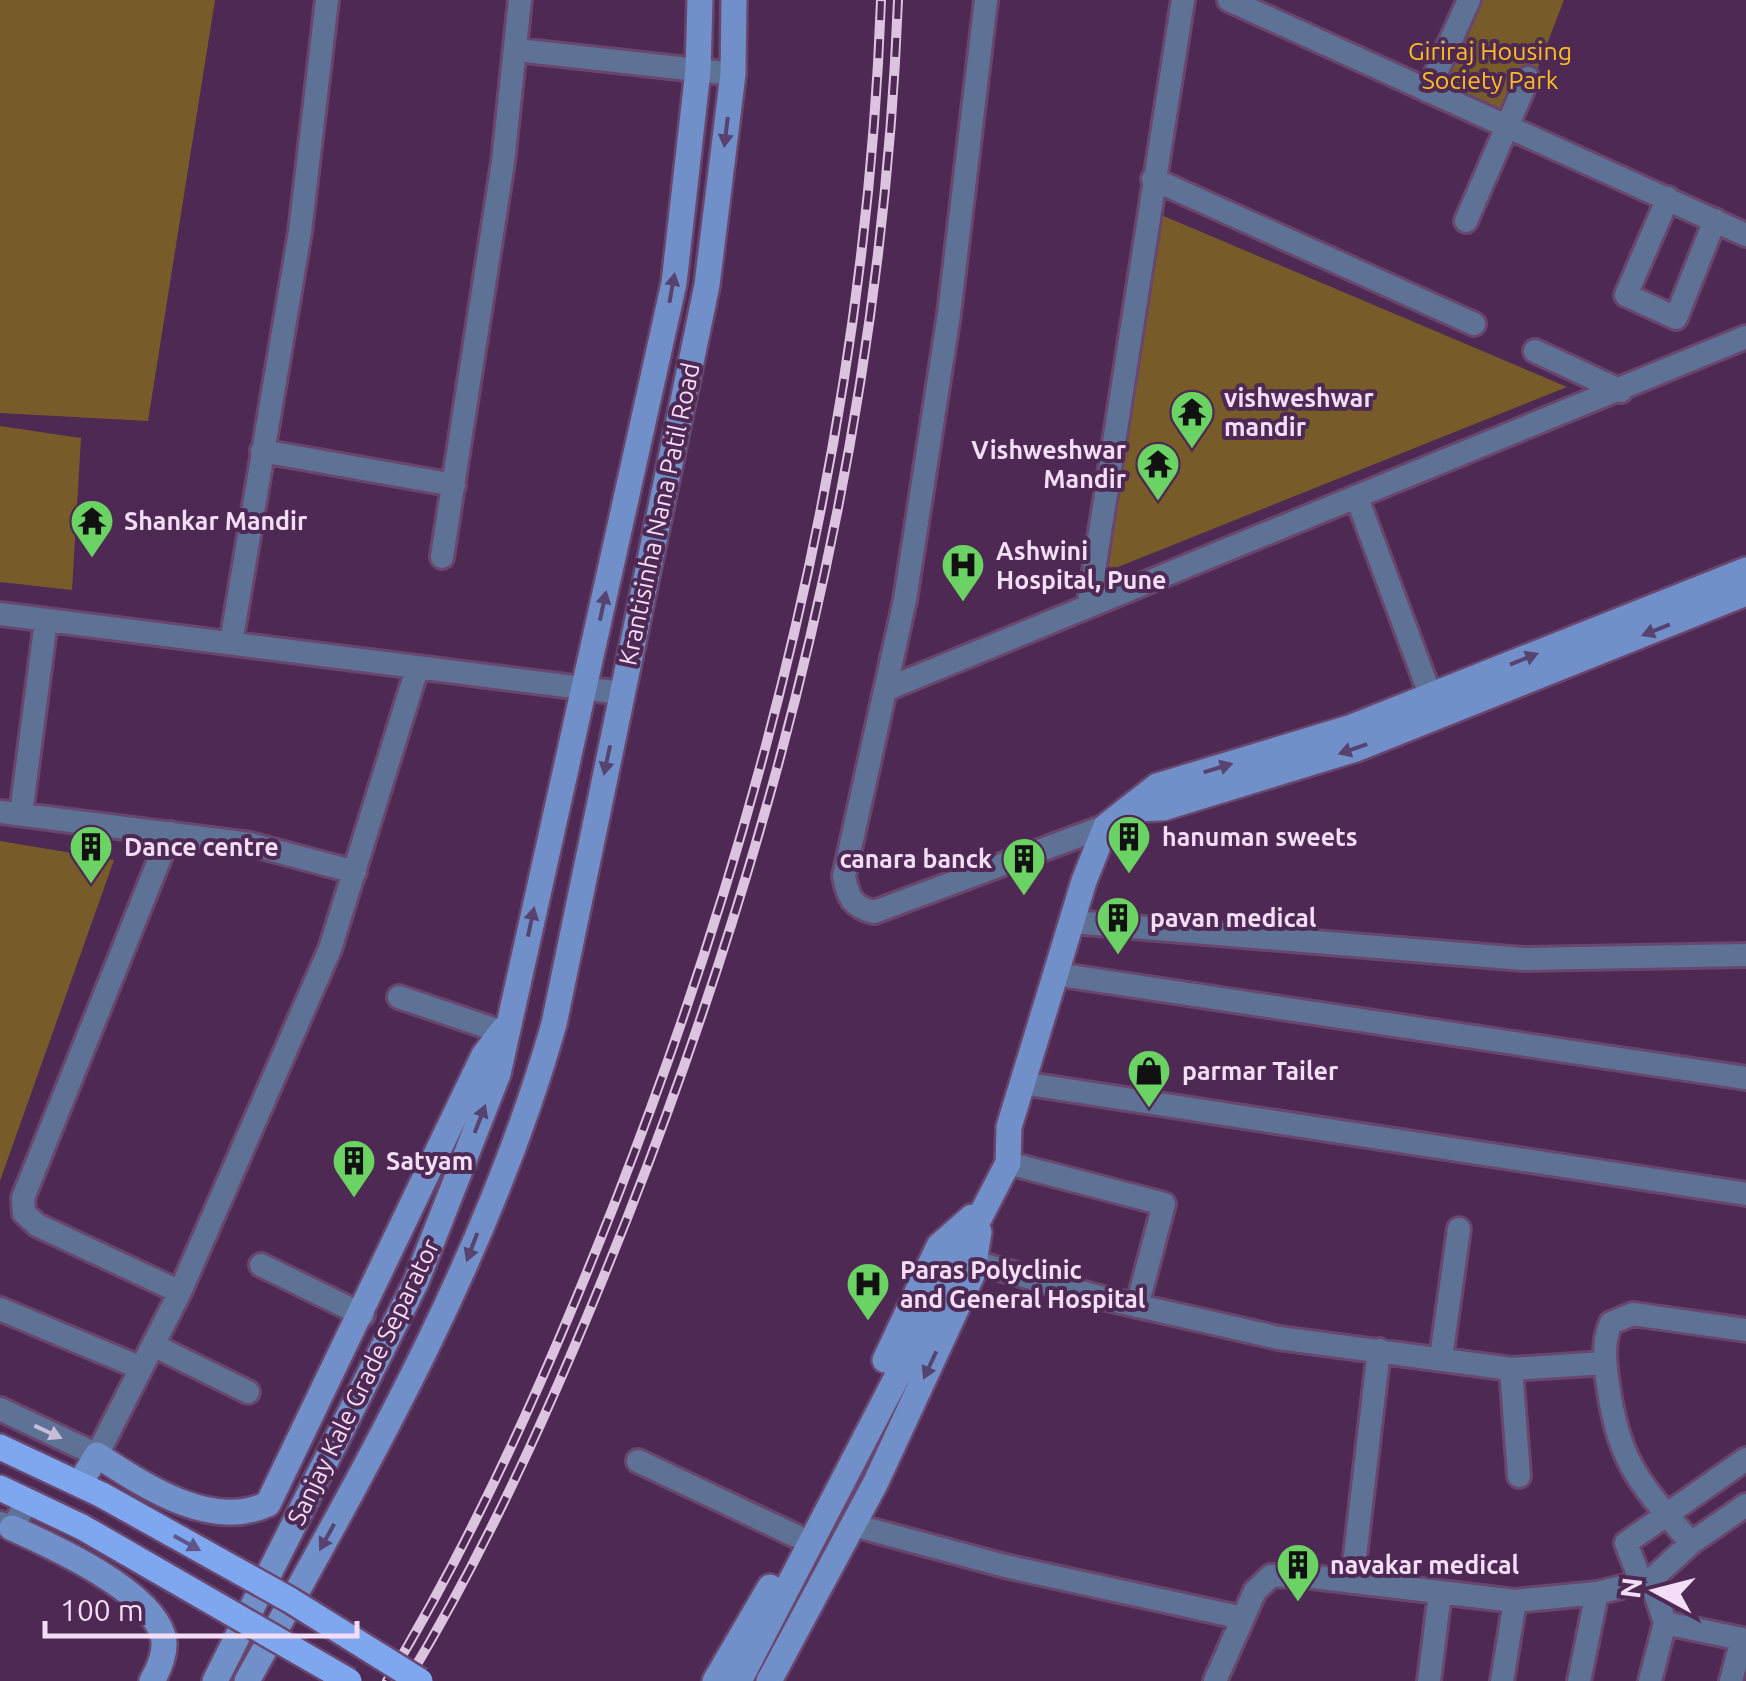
<svg xmlns="http://www.w3.org/2000/svg" width="1746" height="1681" viewBox="0 0 1746 1681" font-family="Ubuntu,sans-serif">
<rect width="100%" height="100%" fill="#4e2953"/>
<path fill="#775c29" d="M 0,0 L 215,0 L 148,421 L 0,413 Z
M 1469,0 L 1564,0 L 1515,127 L 1428,91 Z
M 1159,214 L 1567,387 L 1108,571 Z
M 0,426 L 81,438 L 72,590 L 0,582 Z
M 0,841 L 114,860 L 0,1181 Z"/>
<g fill="none" stroke-linecap="round" stroke-linejoin="round">
<defs>
<path id="street" d="M 986,0 L 949,314 L 905,600 L 844,876 C 848,897 852,907 874,912 L 1106,826
M 1229,0 L 1746,235
M 517,50 L 733,74
M 1428,91 L 1469,0
M 1153,179 L 1474,324
M 1668,198 L 1626,295 L 1676,318 L 1715,220
M 1466,221 L 1528,78
M 1535,351 L 1621,391
M 262,451 L 454,485
M 1357,498 L 1431,697
M 442,557 L 503,162 L 520,0
M 1089,603 L 1183,0
M 0,614 L 621,693
M 231,643 L 300,232 L 327,0
M 887,689 L 1746,337
M 0,812 L 250,844 L 355,872
M 21,814 L 46,621
M 170,833 L 23,1198 L 24,1213 L 37,1225 L 180,1292
M 1073,922 L 1523,959 L 1746,955
M 1055,974 L 1746,1078
M 399,997 L 502,1032
M 1022,1083 L 1746,1194
M 1008,1163 L 1164,1204 L 1137,1306
M 974,1262 L 1099,1297 L 1279,1338 L 1511,1369 L 1605,1363
M 261,1265 L 363,1315
M 0,1309 L 141,1368
M 153,1345 L 248,1392
M 1441,1358 L 1459,1229
M 1511,1369 L 1519,1476
M 0,1409 L 97,1455 L 180,1292 L 330,949 L 417,669
M 638,1461 L 796,1536
M 0,1523 L 12,1528 L 28,1500
M 853,1525 L 1005,1566 L 1243,1618
M 1691,1543 C 1641,1484 1619,1465 1608,1385 C 1605,1365 1602,1342 1611,1323 L 1633,1314 L 1746,1330
M 1352,1582 L 1379,1350
M 1641,1582 L 1626,1543 L 1746,1459
M 1665,1623 L 1742,1639 L 1731,1681
M 1215,1681 L 1255,1591 L 1271,1576 L 1296,1575 L 1515,1601 L 1597,1593 L 1651,1580 L 1691,1543 L 1746,1505
M 1429,1681 L 1440,1593
M 1502,1681 L 1515,1601
M 1579,1681 L 1597,1593
M 1650,1681 L 1665,1623 L 1651,1580"/>
<path id="secondary" d="M 1132,809 L 1163,808 L 1356,749 L 1746,593
M 885,1360 L 939,1246 L 972,1217
M 80,1483 L 97,1455 C 145,1486 211,1531 268,1504 L 484,1055 L 503,1030
M 12,1528 C 52,1546 150,1590 163,1636 C 167,1650 159,1669 152,1681
M 215,1681 L 416,1282 L 498,1074 L 674,283 L 698,70 L 700,0
M 247,1681 C 365,1469 487,1259 554,1024 L 707,285 L 733,74 L 734,0
M 715,1681 L 770,1587
M 739,1681 L 1008,1163 L 1009,1127 L 1084,881 L 1106,826 L 1157,786 L 1349,728 L 1746,570
M 769,1681 L 875,1484 L 972,1275 L 979,1232"/>
<path id="primary" d="M 0,1447 L 102,1495
M 0,1488 L 82,1527"/>
</defs>
<use href="#street" stroke="#69466d" stroke-width="28"/>
<use href="#secondary" stroke="#69466d" stroke-width="30"/>
<use href="#primary" stroke="#69466d" stroke-width="30"/>
<use href="#street" stroke="#5e7296" stroke-width="22"/>
<use href="#secondary" stroke="#7190c9" stroke-width="25"/>
<use href="#primary" stroke="#7fa7f0" stroke-width="25"/>
<defs>
<path id="rail" d="M 387,1681 C 479,1529 551,1365 616,1200 C 766,817 866,412 881,0
M 407,1681 C 496,1534 565,1375 628,1216 C 781,827 882,419 898,0"/>
</defs>
<use href="#rail" stroke="#dcc3e0" stroke-width="10"/>
<use href="#rail" stroke="#4e2953" stroke-width="6" stroke-dasharray="19" stroke-linecap="butt"/>
<defs>
<path id="primary-bridge" d="M 102,1495 L 290,1600 L 420,1681
M 82,1527 L 349,1681"/>
</defs>
<use href="#primary-bridge" stroke="#69466d" stroke-width="30" stroke-linecap="butt"/>
<use href="#primary-bridge" stroke="#7fa7f0" stroke-width="25"/>
</g>
<defs><path id="oneway-solid" d="M-6-.8H1V-3.2L6.5 0L1 3.2V.8H-6Z" transform="scale(2.5)"/></defs>
<g fill="#574370">
<use href="#oneway-solid" transform="translate(726 132) rotate(97)"/>
<use href="#oneway-solid" transform="translate(672 288) rotate(-80)"/>
<use href="#oneway-solid" transform="translate(603 606) rotate(-78)"/>
<use href="#oneway-solid" transform="translate(1656 630) rotate(158)"/>
<use href="#oneway-solid" transform="translate(1524 659) rotate(-22)"/>
<use href="#oneway-solid" transform="translate(1353 749) rotate(161)"/>
<use href="#oneway-solid" transform="translate(607 760) rotate(102)"/>
<use href="#oneway-solid" transform="translate(1218 768) rotate(-17)"/>
<use href="#oneway-solid" transform="translate(531 922) rotate(-78)"/>
<use href="#oneway-solid" transform="translate(480 1119) rotate(-69)"/>
<use href="#oneway-solid" transform="translate(472 1247) rotate(111)"/>
<use href="#oneway-solid" transform="translate(930 1365) rotate(115)"/>
<use href="#oneway-solid" transform="translate(327 1537) rotate(119)"/>
</g>
<use fill="#c7bdda" href="#oneway-solid" transform="translate(48 1432) rotate(25)"/>
<use fill="#5f558a" href="#oneway-solid" transform="translate(187 1543) rotate(29)"/>
<defs>
<symbol id="temple-pin" viewBox="-11 -11 22 30"><path d="M0 17L-7.5 6A9.5 9.5 0 1 1 7.5 6Z" fill="#6bd363" stroke="#4e2953"/><path d="M0-6L5-2H3V0L6.5 2.5H4V6H1.5V3h-3V6H-4V2.5H-6.5L-3 0V-2H-5Z" fill="#111"/></symbol>
<symbol id="hospital-pin" viewBox="-11 -11 22 30"><path d="M0 17L-7.5 6A9.5 9.5 0 1 1 7.5 6Z" fill="#6bd363" stroke="#4e2953"/><path d="M-5-5h3v3.5h4V-5h3V5h-3V1.5h-4V5h-3Z" fill="#111"/></symbol>
<symbol id="building-pin" viewBox="-11 -11 22 30"><path d="M0 17L-7.5 6A9.5 9.5 0 1 1 7.5 6Z" fill="#6bd363" stroke="#4e2953"/><path d="M-4-6H4V6H1V3H-1V6H-4ZM-2.5-4.3h1.7v1.8h-1.7ZM.8-4.3h1.7v1.8H.8ZM-2.5-1h1.7V.8h-1.7ZM.8-1h1.7V.8H.8Z" fill="#111"/></symbol>
<symbol id="shop-pin" viewBox="-11 -11 22 30"><path d="M0 17L-7.5 6A9.5 9.5 0 1 1 7.5 6Z" fill="#6bd363" stroke="#4e2953"/><path d="M-5-2.5h2.3a2.7 3.5 0 0 1 5.4 0H5L5.5 6h-11ZM-1.5-2.5h3a1.5 2.3 0 0 0-3 0Z" fill="#111"/></symbol>
</defs>
<g fill-rule="evenodd">
<use href="#temple-pin" x="1167" y="387" width="50" height="68"/>
<use href="#temple-pin" x="1133" y="439" width="50" height="68"/>
<use href="#temple-pin" x="67" y="496" width="50" height="68"/>
<use href="#hospital-pin" x="938" y="540" width="50" height="68"/>
<use href="#building-pin" x="1104" y="812" width="50" height="68"/>
<use href="#building-pin" x="66" y="822" width="50" height="68"/>
<use href="#building-pin" x="999" y="834" width="50" height="68"/>
<use href="#building-pin" x="1093" y="893" width="50" height="68"/>
<use href="#shop-pin" x="1124" y="1046" width="50" height="68"/>
<use href="#building-pin" x="329" y="1136" width="50" height="68"/>
<use href="#hospital-pin" x="843" y="1259" width="50" height="68"/>
<use href="#building-pin" x="1273" y="1540" width="50" height="68"/>
</g>
<g text-anchor="middle" dominant-baseline="central" stroke-width="8" stroke-linejoin="round" paint-order="stroke">
<g font-size="25" fill="#ffbd1f" stroke="#4e2953">
<text x="1490" y="51">Giriraj Housing<tspan x="1490" dy="29">Society Park</tspan></text>
</g>
<g font-size="25" font-weight="bold" fill="#f4ddf7" stroke="#4e2953" text-anchor="start">
<text x="1224" y="398">vishweshwar<tspan x="1224" dy="29">mandir</tspan></text>
<text x="1126" y="450" text-anchor="end">Vishweshwar<tspan x="1126" dy="29">Mandir</tspan></text>
<text x="124" y="521">Shankar Mandir</text>
<text x="996" y="551">Ashwini<tspan x="996" dy="29">Hospital, Pune</tspan></text>
<text x="1162" y="837">hanuman sweets</text>
<text x="124" y="847">Dance centre</text>
<text x="992" y="859" text-anchor="end">canara banck</text>
<text x="1150" y="918">pavan medical</text>
<text x="1182" y="1071">parmar Tailer</text>
<text x="386" y="1161">Satyam</text>
<text x="900" y="1270">Paras Polyclinic<tspan x="900" dy="29">and General Hospital</tspan></text>
<text x="1330" y="1565">navakar medical</text>
</g>
<g font-size="25" fill="#f4ddf7" stroke="#4e2953">
<text transform="translate(659 514) rotate(-78)">Krantisinha Nana Patil Road</text>
<text transform="translate(363 1382) rotate(-64)">Sanjay Kale Grade Separator</text>
</g>
</g>
<g transform="translate(1656 1591) rotate(277)" stroke="#4e2953" stroke-width="8" paint-order="stroke">
<path d="M0-8L18 38L0 25L-18 38Z" fill="#f4ddf7"/>
<text y="-15" font-size="28" font-weight="bold" text-anchor="middle" fill="#f4ddf7">N</text>
</g>
<path d="M45 1621v15h312v-15" fill="none" stroke="#f4ddf7" stroke-width="5"/>
<text x="60" y="1621" font-size="30" fill="#f4ddf7" stroke="#4e2953" stroke-width="8" paint-order="stroke">100 m</text>
</svg>
